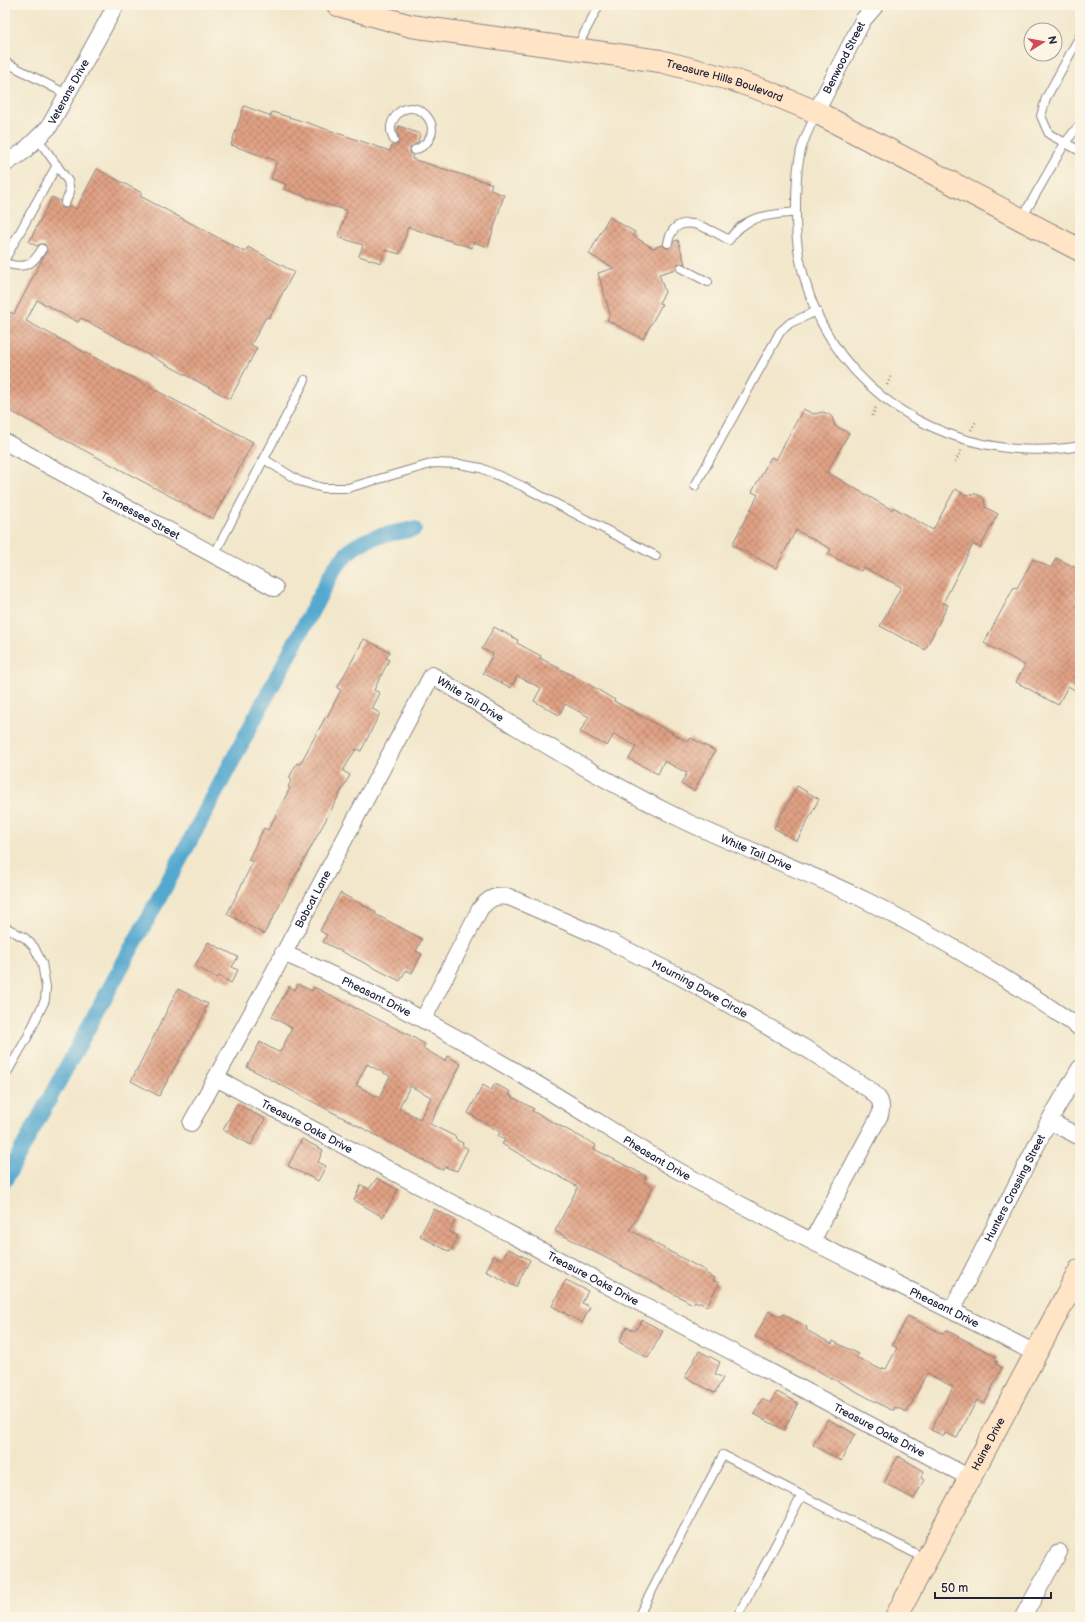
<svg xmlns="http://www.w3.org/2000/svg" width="1085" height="1622" viewBox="0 0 1085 1622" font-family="'Balsamiq Sans',sans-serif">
<defs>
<pattern id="building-cross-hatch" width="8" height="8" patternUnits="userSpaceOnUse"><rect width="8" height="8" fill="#e0a184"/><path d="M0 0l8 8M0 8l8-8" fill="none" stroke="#b5836d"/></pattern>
</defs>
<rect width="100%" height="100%" fill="#fcf5e5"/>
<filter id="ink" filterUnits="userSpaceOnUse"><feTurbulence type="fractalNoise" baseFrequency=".025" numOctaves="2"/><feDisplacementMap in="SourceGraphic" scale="8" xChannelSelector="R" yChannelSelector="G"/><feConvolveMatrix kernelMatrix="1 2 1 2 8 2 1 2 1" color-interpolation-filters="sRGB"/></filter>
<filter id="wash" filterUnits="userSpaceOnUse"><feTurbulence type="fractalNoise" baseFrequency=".012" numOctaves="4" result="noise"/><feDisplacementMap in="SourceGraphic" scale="16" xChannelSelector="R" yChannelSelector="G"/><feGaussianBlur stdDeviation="0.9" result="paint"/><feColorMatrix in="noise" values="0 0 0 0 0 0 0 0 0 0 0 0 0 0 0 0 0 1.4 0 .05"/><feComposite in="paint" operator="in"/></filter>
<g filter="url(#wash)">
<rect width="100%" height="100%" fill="#f2e7cb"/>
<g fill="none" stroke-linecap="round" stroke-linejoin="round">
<path stroke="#54a8cf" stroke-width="16" d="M 5,1180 L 183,854 L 334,569 C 341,561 347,552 356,546 C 372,535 396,533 414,529"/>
</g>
<g id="blocks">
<path fill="url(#building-cross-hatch)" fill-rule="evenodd" d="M 244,106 L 271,116 L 272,112 L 305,122 L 390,151 L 392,145 L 397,145 L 399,141 L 397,132 L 399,126 L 420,134 L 418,142 L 410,148 L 410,153 L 413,155 L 412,159 L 492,184 L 490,190 L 504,195 L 488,247 L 473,242 L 472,248 L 408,227 L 400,254 L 385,250 L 381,263 L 359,256 L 363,245 L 338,237 L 347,211 L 284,189 L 286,184 L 271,179 L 277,161 L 231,145 Z
M 97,169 L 142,193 L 140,196 L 245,252 L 248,247 L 294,272 L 269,318 L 266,317 L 251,345 L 257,348 L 230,399 L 81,318 L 78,322 L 37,300 L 26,321 L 253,442 L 213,519 L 5,408 L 5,310 L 14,314 L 47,250 L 45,244 L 40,244 L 37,246 L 29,242 L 52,197 L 60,201 L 62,208 L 66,208 L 70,206 L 76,209 Z
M 609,217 L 635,232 L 633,236 L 653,248 L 663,245 L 666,248 L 669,248 L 675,241 L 678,240 L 685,264 L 678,263 L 676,269 L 659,274 L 665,292 L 659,303 L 662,304 L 643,339 L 607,320 L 610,314 L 598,273 L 614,268 L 589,254 Z
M 803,409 L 814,414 L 823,412 L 828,414 L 832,417 L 835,426 L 849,433 L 827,472 L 892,510 L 893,507 L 933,530 L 955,489 L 966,495 L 976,494 L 981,496 L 984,499 L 985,507 L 998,514 L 980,548 L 973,544 L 943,603 L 948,605 L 925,650 L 880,626 L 901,587 L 863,567 L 861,571 L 828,554 L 831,549 L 796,530 L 776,568 L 732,545 L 758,495 L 752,492 L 771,457 L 776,460 Z
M 1056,558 L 1080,570 L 1080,693 L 1068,686 L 1058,705 L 1016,682 L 1025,665 L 984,643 L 1014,587 L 1017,588 L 1033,559 L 1051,568 Z
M 494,627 L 518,640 L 517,643 L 541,656 L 540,658 L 590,685 L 615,700 L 614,701 L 688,742 L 691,738 L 715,751 L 694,791 L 681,784 L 687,773 L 664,761 L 658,774 L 629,759 L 636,746 L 614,734 L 607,746 L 580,732 L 589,717 L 565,704 L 559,715 L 534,701 L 541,688 L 517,676 L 511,688 L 483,673 L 493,654 L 482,649 Z
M 364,639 L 390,652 L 386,658 L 389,660 L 374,690 L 380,693 L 372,709 L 380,713 L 361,751 L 356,749 L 343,771 L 350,775 L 264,934 L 227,914 L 253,862 L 248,860 L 264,828 L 268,830 L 290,788 L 288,787 L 292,779 L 289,778 L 297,763 L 300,764 L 326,716 L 327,717 L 341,690 L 337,688 Z
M 797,786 L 819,799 L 797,841 L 774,828 Z
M 340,893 L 376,912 L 375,914 L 422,939 L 416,951 L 422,954 L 412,973 L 406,970 L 400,981 L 323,942 L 327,935 L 320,931 Z
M 208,942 L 238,957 L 232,967 L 238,970 L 231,983 L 219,976 L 217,978 L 195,966 Z
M 298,984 L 312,991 L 314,987 L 409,1035 L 425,1044 L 423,1048 L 445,1061 L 447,1056 L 461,1064 L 430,1124 L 456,1137 L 455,1139 L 463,1143 L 462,1145 L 468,1149 L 457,1171 L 445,1167 L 443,1170 L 438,1168 L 247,1067 L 260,1042 L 278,1052 L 281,1051 L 292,1028 L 272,1017 L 289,986 L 295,990 ZM 367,1064 L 390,1076 L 379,1098 L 356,1085 ZM 410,1086 L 431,1097 L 420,1119 L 399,1108 Z
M 178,989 L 208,1004 L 204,1011 L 206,1011 L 159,1096 L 131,1081 Z
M 495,1084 L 511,1092 L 509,1095 L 534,1109 L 532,1111 L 596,1145 L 594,1149 L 646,1176 L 644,1181 L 653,1187 L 630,1230 L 706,1271 L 705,1273 L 714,1278 L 712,1280 L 719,1283 L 707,1306 L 695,1301 L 693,1304 L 689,1302 L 555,1231 L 578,1187 L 502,1144 L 505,1139 L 498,1136 L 500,1132 L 468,1113 L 483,1085 L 491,1090 Z
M 237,1104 L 265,1119 L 251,1145 L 223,1130 Z
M 302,1139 L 323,1150 L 318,1162 L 326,1166 L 318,1181 L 288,1166 Z
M 377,1178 L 398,1190 L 383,1217 L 354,1200 L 361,1185 L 369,1189 Z
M 434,1209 L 455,1220 L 450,1232 L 458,1236 L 450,1252 L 420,1236 Z
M 509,1249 L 530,1260 L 516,1287 L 486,1271 L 494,1256 L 501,1260 Z
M 566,1280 L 588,1291 L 582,1303 L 590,1307 L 582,1323 L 552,1306 Z
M 769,1311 L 781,1317 L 783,1314 L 807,1327 L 806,1330 L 832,1344 L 833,1341 L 858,1354 L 856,1357 L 882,1370 L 883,1368 L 886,1369 L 897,1348 L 892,1345 L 908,1316 L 943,1334 L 946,1330 L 997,1357 L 995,1361 L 998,1362 L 996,1364 L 1002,1368 L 984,1404 L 977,1400 L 957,1438 L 945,1433 L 944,1436 L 931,1430 L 953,1387 L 927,1373 L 907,1412 L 895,1407 L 894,1410 L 889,1409 L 755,1337 Z
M 642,1320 L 663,1331 L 648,1358 L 619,1342 L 627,1327 L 635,1331 Z
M 699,1351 L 720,1362 L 715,1374 L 723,1378 L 715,1393 L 685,1377 Z
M 777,1392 L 798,1403 L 784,1430 L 754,1414 L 762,1399 L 770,1403 Z
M 828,1419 L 855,1434 L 841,1461 L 813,1445 Z
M 898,1456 L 924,1471 L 921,1478 L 924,1480 L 914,1499 L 884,1483 Z"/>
</g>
</g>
<g filter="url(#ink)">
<use href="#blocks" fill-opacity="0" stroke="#8a8483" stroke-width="1"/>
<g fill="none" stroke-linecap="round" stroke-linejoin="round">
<defs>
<path id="lane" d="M 1080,36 L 1046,98 L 1041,116 L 1049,134 L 1080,151
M 577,47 L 599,5
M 5,62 L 68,95
M 816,113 C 811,126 802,141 800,155 C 796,173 796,192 796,209 C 796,219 796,230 797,240 C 799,265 810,301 822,324 C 871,417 978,464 1080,446
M 38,139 L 68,181 L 70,192 L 65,203
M 394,140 C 390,132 389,125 395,117 C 414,89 455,133 415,150
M 1022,218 L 1065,143 L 1080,124
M 668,243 C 675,207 711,230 729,240 C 746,214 768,216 796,212
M 5,259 L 57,165
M 5,263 C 24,269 32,266 42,249
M 681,268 L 708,282
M 264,459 L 299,481 L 323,488 L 348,488 L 434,463 L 459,464 L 481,468 L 522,486 L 656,556
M 695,486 L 780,332 L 790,323 L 817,311
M 214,555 L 305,380
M 5,927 L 25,938 L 34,947 L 42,963 L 46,987 L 45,1000 L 28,1036 L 5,1076
M 638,1617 L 723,1455 L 926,1559
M 737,1617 L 802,1495"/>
<g id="street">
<path id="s1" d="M 816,112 L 863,20 L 876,5"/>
<path id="s2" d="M 5,164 L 23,152 L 49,127 L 116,5"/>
<path id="s3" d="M 5,442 L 275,588"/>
<path id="s4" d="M 283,953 C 370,990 454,1034 535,1083 C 583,1111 629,1143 677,1170 C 795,1236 917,1292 1037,1354"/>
<path id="s5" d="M 423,1020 L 480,909 C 489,898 495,895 509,897 L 603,938 L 681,977 L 810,1051 L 870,1090 C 880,1099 883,1102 880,1115 L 812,1241"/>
<path id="s6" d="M 216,1078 L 970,1478"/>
<path d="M 1049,1121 L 1080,1137"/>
<path id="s7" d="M 191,1123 L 261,996 L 432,675 C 514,726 596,777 683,820 C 743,849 807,871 867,901 C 941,938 1012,981 1080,1028"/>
<path id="s8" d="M 952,1310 L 1049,1121 L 1080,1068"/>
<path d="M 1023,1617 L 1059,1552"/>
</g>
<g id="secondary">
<path id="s9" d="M 338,5 L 411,26 L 660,61 L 733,80 L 768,92 L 816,112 L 1080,250"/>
<path id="s10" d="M 896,1617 L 1080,1270"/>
</g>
</defs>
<use href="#lane" stroke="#8a8483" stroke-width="10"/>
<use href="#street" stroke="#8a8483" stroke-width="18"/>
<use href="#secondary" stroke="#8a8483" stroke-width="24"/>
<path stroke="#8a8483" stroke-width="2.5" stroke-dasharray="1 3" stroke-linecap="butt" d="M 887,385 L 892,374
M 872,416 L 877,405
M 971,430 L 977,420
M 955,462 L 962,449"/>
<use href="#lane" stroke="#fff" stroke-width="8"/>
<use href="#street" stroke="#fff" stroke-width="16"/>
<use href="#secondary" stroke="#ffe4c6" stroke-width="22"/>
</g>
</g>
<g text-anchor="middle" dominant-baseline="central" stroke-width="3" stroke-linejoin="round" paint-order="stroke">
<g font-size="11" fill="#22223b" stroke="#fcf5e5">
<text stroke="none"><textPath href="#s1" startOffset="61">Benwood Street</textPath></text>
<text stroke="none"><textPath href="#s9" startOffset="395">Treasure Hills Boulevard</textPath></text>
<text stroke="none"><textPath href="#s2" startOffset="98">Veterans Drive</textPath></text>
<text stroke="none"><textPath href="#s3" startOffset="154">Tennessee Street</textPath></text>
<text stroke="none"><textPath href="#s7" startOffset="554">White Tail Drive</textPath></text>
<text stroke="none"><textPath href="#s7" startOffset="879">White Tail Drive</textPath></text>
<text stroke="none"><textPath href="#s7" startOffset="255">Bobcat Lane</textPath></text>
<text stroke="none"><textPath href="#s5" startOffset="370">Mourning Dove Circle</textPath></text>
<text stroke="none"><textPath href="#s4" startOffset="103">Pheasant Drive</textPath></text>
<text stroke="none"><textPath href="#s6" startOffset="103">Treasure Oaks Drive</textPath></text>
<text stroke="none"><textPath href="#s4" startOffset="427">Pheasant Drive</textPath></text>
<text stroke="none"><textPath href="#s8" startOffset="137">Hunters Crossing Street</textPath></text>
<text stroke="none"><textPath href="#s6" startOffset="427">Treasure Oaks Drive</textPath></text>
<text stroke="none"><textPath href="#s4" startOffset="751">Pheasant Drive</textPath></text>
<text stroke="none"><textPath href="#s6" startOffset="751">Treasure Oaks Drive</textPath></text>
<text stroke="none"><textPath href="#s10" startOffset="196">Haine Drive</textPath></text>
</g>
</g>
<rect width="1085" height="1622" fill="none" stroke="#fcf5e5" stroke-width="20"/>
<g transform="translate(1043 42) rotate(79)"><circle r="19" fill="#fcf5e5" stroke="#a5a1a1"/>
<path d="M0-3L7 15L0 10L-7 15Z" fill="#d1495b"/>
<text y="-6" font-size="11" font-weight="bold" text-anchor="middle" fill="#22223b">N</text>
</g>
<path d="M935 1592v6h116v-6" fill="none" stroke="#22223b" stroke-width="2"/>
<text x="941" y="1592" font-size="12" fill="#22223b" stroke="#fcf5e5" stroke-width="3" paint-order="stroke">50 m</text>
</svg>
